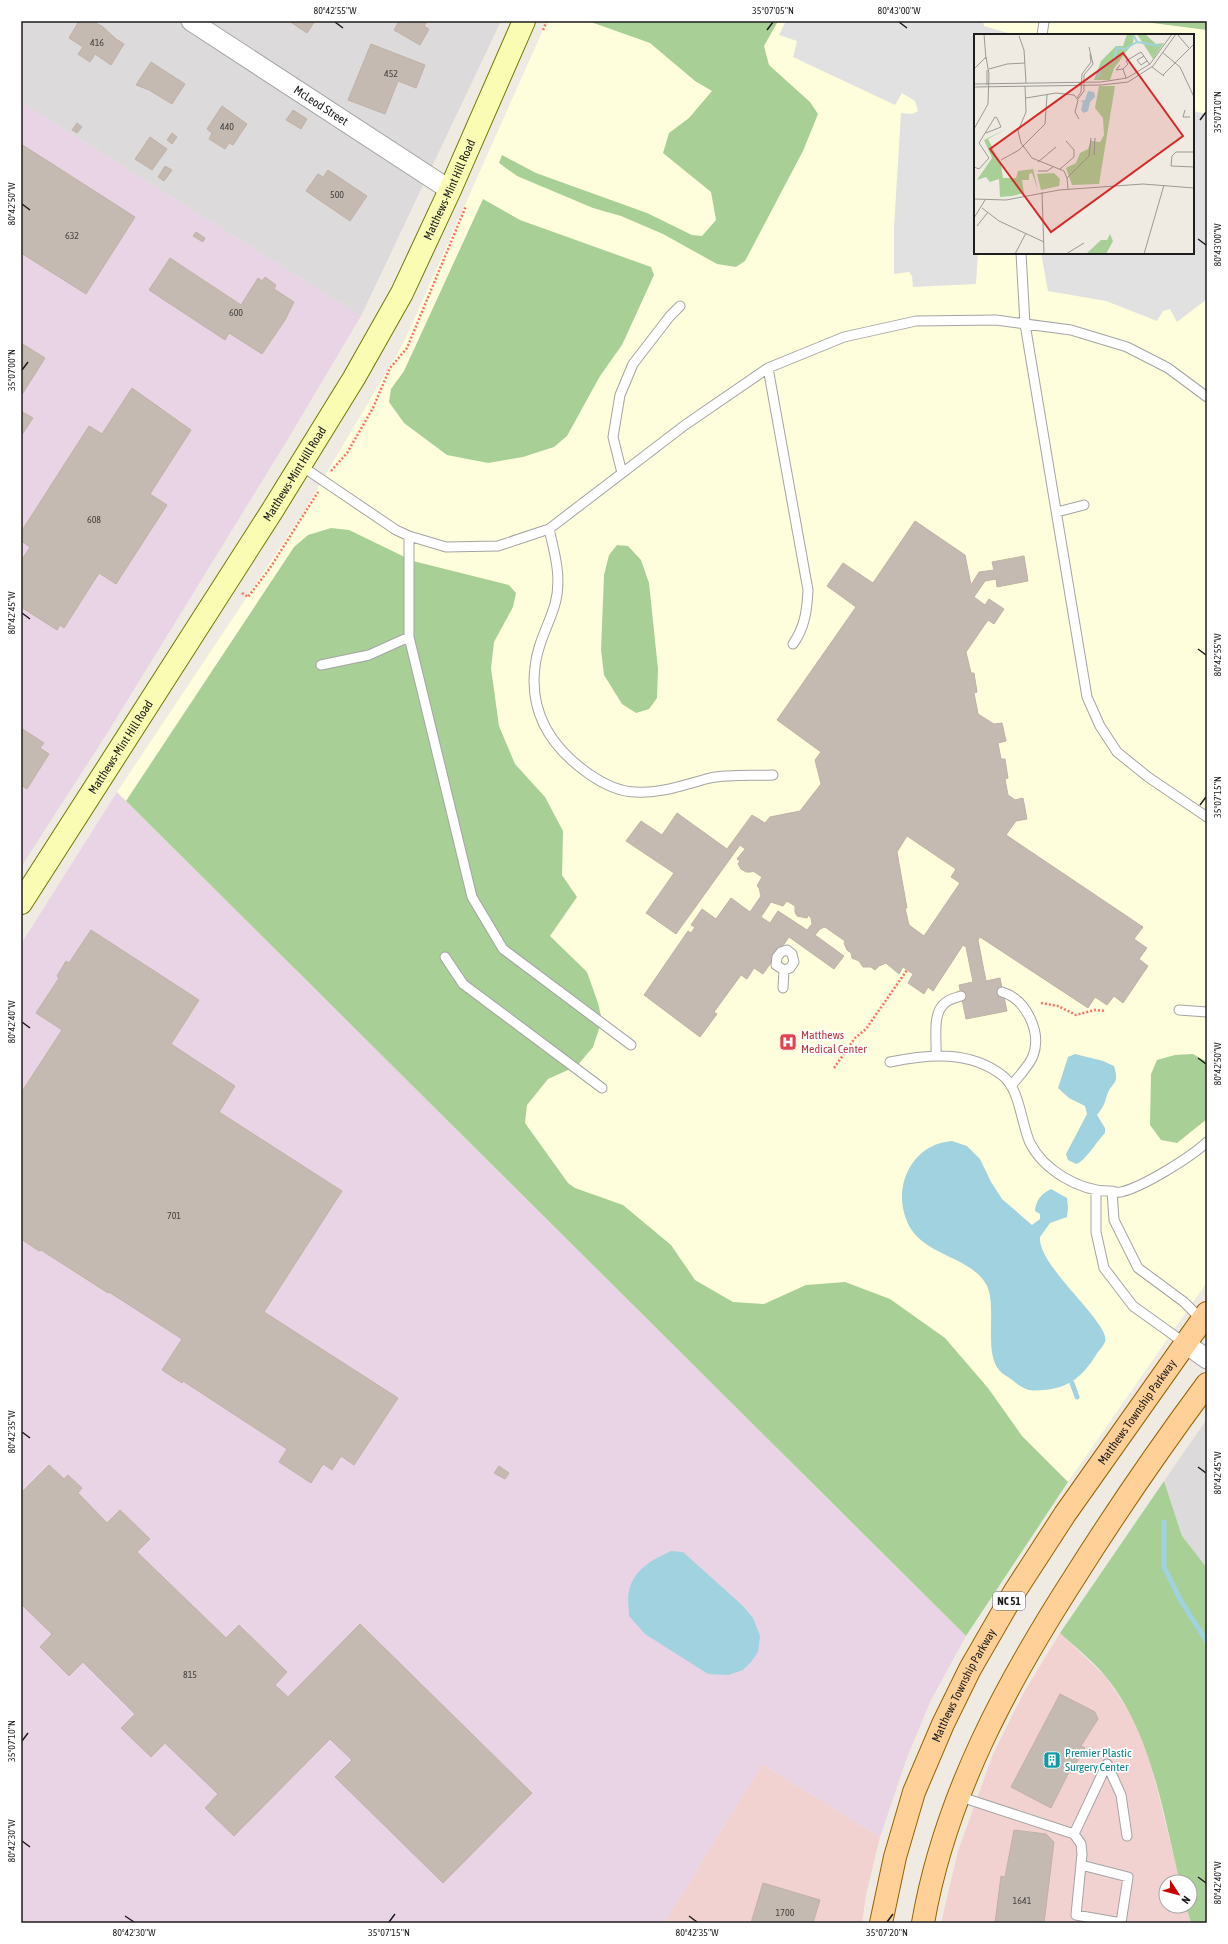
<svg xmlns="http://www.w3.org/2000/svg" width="1228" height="1944" viewBox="0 0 1228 1944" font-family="'Asap Condensed',sans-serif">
<rect width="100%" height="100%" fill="#efebe3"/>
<path fill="#dcdada" d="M 21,21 L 501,21 L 361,316 L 21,102 Z
M 1207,1419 L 1207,1568 L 1182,1536 L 1164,1481 Z"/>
<path fill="#f1d2d1" d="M 1060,1633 L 1106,1677 L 1130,1713 L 1148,1752 L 1180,1882 L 1166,1882 L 1166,1906 L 1186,1906 L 1191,1923 L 941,1923 L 958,1851 L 993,1754 L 1024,1692 Z
M 762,1764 L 880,1837 L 866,1895 L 862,1923 L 664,1923 Z"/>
<path fill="#e9d4e5" d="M 21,102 L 361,316 L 288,439 L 106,735 L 21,867 Z
M 117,792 L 966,1636 L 931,1700 L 908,1755 L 880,1837 L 762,1764 L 664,1923 L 21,1923 L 21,944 Z"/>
<path fill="#fffedc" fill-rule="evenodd" d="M 547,21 L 1207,21 L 1207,1282 L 1068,1482 L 966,1636 L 117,792 L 303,513 L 403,344 ZM 975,35 L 1193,35 L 1193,253 L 975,253 Z"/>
<path fill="#a8d096" d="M 588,21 L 778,21 L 764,46 L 769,65 L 810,102 L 818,114 L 803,151 L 745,261 L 736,267 L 717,264 L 663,234 L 621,216 L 593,208 L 517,176 L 499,163 L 502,155 L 536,173 L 647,213 L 692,235 L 702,236 L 716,220 L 711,192 L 663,153 L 669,133 L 689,118 L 712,91 L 695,81 L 650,43 Z
M 1137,21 L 1207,21 L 1207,30 Z
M 483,199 L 520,220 L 651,267 L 654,275 L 622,345 L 600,376 L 567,436 L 554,447 L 523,457 L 488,463 L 447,455 L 404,423 L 389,402 L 391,389 L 404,371 Z
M 331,528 L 349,530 L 413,561 L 509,585 L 516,593 L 513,607 L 494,642 L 491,668 L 499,726 L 515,764 L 545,797 L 563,831 L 562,875 L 577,897 L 550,936 L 587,972 L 598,1003 L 602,1020 L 593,1047 L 577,1066 L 548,1079 L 527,1105 L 525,1123 L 568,1183 L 575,1188 L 623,1205 L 671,1245 L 695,1280 L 733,1302 L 764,1304 L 806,1285 L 845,1282 L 890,1299 L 945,1338 L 988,1388 L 1022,1436 L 1068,1482 L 966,1636 L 126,801 L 294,547 L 308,535 Z
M 617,545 L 628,546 L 641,560 L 649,583 L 658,669 L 657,698 L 649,709 L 636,713 L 622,704 L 604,675 L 601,650 L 604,575 L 609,555 Z
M 1193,1054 L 1207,1062 L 1207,1119 L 1177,1143 L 1161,1140 L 1150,1125 L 1151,1074 L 1157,1060 L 1175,1055 Z
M 1164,1481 L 1182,1536 L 1207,1568 L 1207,1923 L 1191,1923 L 1186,1906 L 1190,1906 L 1190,1882 L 1180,1882 C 1163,1814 1152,1733 1106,1677 C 1093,1661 1075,1647 1060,1633 Z"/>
<path fill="#e1e1e1" d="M 786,21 L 983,21 L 984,26 L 1015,35 L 975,35 L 975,253 L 978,253 L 976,284 L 913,287 L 912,276 L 909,272 L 894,274 L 894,227 L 901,113 L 912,114 L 918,111 L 915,101 L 902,93 L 895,105 L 793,57 L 797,41 L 779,35 Z
M 1193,111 L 1207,114 L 1207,299 L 1177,322 L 1170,309 L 1163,311 L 1157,321 L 1106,301 L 1048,291 L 1041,253 L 1193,253 Z"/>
<path fill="#a1d2df" d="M 1075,1054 L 1103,1061 L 1114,1066 C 1120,1086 1112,1081 1107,1095 C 1104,1105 1104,1106 1097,1115 L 1105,1128 L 1105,1133 C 1098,1140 1084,1163 1076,1164 L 1068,1160 L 1066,1154 L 1087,1114 L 1085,1106 L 1069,1098 L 1058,1088 L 1068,1057 Z
M 952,1141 L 967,1146 L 980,1159 L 991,1182 L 1002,1199 L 1032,1225 L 1040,1219 L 1040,1214 L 1035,1211 C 1036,1200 1041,1194 1051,1189 L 1067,1198 L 1068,1207 L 1067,1217 L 1050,1223 L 1040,1237 C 1037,1266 1112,1324 1105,1342 C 1103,1347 1098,1351 1096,1355 C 1083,1376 1069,1388 1044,1390 C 1039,1390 1033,1391 1029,1390 C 1022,1388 1016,1383 1011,1379 C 1007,1376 1002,1374 999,1370 C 983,1351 998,1305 986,1284 C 970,1257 928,1256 911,1229 C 889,1193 909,1144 952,1141 Z
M 671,1551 L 683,1552 L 743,1606 L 753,1618 L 760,1636 L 758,1652 L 751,1662 L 743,1670 L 728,1675 L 708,1674 L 645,1634 L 629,1616 C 629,1608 627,1598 629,1591 C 634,1569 652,1560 671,1551 Z"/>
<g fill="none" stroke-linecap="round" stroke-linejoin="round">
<path stroke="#a1d2df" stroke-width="5" d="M 1072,1383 L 1077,1397
M 1164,1522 L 1164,1567 L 1181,1601 L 1207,1642"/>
</g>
<path fill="#c4bab2" stroke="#c1b1a5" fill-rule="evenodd" d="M 79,21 L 91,21 L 102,26 L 116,39 L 124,44 L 111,65 L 95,54 L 90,62 L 78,54 L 83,47 L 69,38 Z
M 289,21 L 315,21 L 307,33 Z
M 399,21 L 427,21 L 424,26 L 429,29 L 420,45 L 394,30 Z
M 371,44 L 425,65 L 416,88 L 398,81 L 385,114 L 348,100 Z
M 151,62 L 185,84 L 172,104 L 149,90 L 136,85 Z
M 222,106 L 247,124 L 233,145 L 229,143 L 225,149 L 209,139 L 212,133 L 207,129 Z
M 293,110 L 307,119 L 301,129 L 286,120 Z
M 77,123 L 82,127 L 77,133 L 72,130 Z
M 172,133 L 177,137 L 172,144 L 167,140 Z
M 150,137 L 167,149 L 152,170 L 135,159 Z
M 21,144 L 135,217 L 86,294 L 21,253 Z
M 165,166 L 172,170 L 164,181 L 158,177 Z
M 328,170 L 367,196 L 350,221 L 306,191 L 318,174 L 323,177 Z
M 196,232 L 205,238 L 203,242 L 193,236 Z
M 170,258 L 241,305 L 258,278 L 262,281 L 265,277 L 276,285 L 274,289 L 294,302 L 285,320 L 262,354 L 229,333 L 225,340 L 149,290 Z
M 21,343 L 45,358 L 21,396 Z
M 132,388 L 191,430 L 150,494 L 167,505 L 116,584 L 99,573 L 64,628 L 60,625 L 57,630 L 21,607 L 21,561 L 30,547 L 21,541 L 21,532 L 89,426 L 102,434 Z
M 21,411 L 33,418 L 21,436 Z
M 915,521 L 965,555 L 971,585 L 979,572 L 994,570 L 992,562 L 1024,556 L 1028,581 L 997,587 L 996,579 L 985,581 L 974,597 L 985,605 L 989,599 L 1004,609 L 994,624 L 988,620 L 966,652 L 971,673 L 974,673 L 977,692 L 974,693 L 978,714 L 994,724 L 1002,723 L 1006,741 L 998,743 L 1001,759 L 1005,759 L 1008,778 L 1005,779 L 1008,795 L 1015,800 L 1023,798 L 1027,819 L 1016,821 L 1006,835 L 1143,927 L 1134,939 L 1147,948 L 1139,959 L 1148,966 L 1123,1003 L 1114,996 L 1107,1005 L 1095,997 L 1088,1008 L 980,937 L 978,940 L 986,981 L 1000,978 L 1007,1011 L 966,1019 L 959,985 L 973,982 L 966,947 L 963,945 L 933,991 L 928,987 L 924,994 L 908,983 L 913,974 L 903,967 L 899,974 L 886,963 L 879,966 L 875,970 L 871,967 L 863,967 L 859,961 L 852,958 L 851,953 L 847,950 L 844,943 L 845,941 L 825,927 L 820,929 L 815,935 L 844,956 L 834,969 L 789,937 L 763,974 L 754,968 L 747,979 L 741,975 L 714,1012 L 717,1014 L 700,1037 L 644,995 L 688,931 L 691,933 L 695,927 L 691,925 L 702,909 L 716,919 L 731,898 L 750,912 L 761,896 L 759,888 L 757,886 L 762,877 L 753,871 L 751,872 L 746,872 L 741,869 L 738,864 L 740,861 L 737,859 L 745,849 L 740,845 L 676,934 L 646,913 L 674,873 L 626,841 L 641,821 L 662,835 L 677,813 L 727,849 L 752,815 L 765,823 L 770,817 L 800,811 L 821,784 L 815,760 L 821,752 L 777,720 L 856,607 L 827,586 L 843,563 L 873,583 ZM 907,836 L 956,869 L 951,877 L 960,883 L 924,936 L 909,925 L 905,908 L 907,908 L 897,852 ZM 787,901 L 795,906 L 795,912 L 797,916 L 807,918 L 808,915 L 811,918 L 812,924 L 807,930 L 778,911 L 770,923 L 761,917 L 771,902 L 783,906 Z
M 21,728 L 44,743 L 40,748 L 49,754 L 27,789 L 21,785 Z
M 91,930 L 199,1000 L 171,1044 L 235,1086 L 219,1112 L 342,1191 L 264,1312 L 398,1398 L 354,1465 L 341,1456 L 332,1470 L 323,1464 L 311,1483 L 279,1462 L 287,1449 L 183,1381 L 182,1383 L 162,1370 L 182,1339 L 109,1292 L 108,1293 L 41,1250 L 39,1251 L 21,1239 L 21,1093 L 62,1030 L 36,1013 L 59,978 L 57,976 L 66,961 L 69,963 Z
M 49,1465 L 64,1479 L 68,1475 L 82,1488 L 78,1493 L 107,1523 L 120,1510 L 150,1539 L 137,1552 L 226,1638 L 239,1625 L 287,1672 L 275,1685 L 288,1697 L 360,1624 L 532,1793 L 443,1883 L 335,1777 L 352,1760 L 330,1739 L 234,1836 L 205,1808 L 218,1794 L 165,1743 L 151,1757 L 121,1728 L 135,1714 L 83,1662 L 69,1676 L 40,1647 L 52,1634 L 21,1604 L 21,1493 Z
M 499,1466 L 509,1473 L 505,1479 L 494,1473 Z
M 1060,1694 L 1095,1712 L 1098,1719 L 1081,1746 L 1085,1748 L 1071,1773 L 1069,1772 L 1051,1808 L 1011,1787 Z
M 1014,1830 L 1046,1834 L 1054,1842 L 1044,1923 L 995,1923 L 1001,1876 L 1005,1877 Z
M 763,1883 L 820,1900 L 813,1923 L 751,1923 Z"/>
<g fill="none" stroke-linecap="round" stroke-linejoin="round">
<defs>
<path id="lane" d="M 1042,35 L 1044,22
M 1021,253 L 1025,324 L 1087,697 L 1100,726 L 1117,752 L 1148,777 L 1207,817
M 768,368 L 808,590 C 807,610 805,627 793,644
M 300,465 L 396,530 L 409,536 L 446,547 L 498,546 L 549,529 L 685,425 L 768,368 L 844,337 L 916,321 L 996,320 L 1071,330 L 1127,347 L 1168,368 L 1207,397
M 622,473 L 613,437 L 620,395 L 633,364 L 670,316 L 680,306
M 1057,512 L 1084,505
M 549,529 C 555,554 562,579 555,604 C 549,625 537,644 535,667 C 529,714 552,748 589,774 C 602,783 619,792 636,792 C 661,794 686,784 710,778 C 730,774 753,776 773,775
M 409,536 L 409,637 L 472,897 L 503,949 L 631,1045
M 321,665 L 369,655 L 409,637
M 445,957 L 463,984 L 602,1088
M 783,988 L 784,970 L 790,968 L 794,962 L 792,954 L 787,950 L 781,952 L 777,957 L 776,965 L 784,970
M 1002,992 C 1026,999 1042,1032 1033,1056 C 1029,1066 1018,1077 1011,1086
M 1179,1010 L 1207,1012
M 936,1056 C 937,1041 932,1014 944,1004 C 948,999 955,998 961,996
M 890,1062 C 929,1054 970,1050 1003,1076 C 1020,1090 1021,1123 1030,1143 C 1044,1170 1079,1191 1109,1191 C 1113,1191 1118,1193 1121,1192 C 1143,1187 1191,1157 1207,1142
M 1096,1191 L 1096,1232 L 1104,1268 L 1133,1306 L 1186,1344
M 1112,1191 L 1114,1220 L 1138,1268 L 1184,1302 L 1202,1320
M 958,1796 L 1074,1834 L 1081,1844 L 1082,1854 L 1076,1915 L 1121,1923
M 1074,1834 L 1107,1764 L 1121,1795 L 1127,1836
M 1081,1865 L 1128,1877 L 1121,1923"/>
<g id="street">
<path id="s1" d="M 191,21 L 450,190"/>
<path d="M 1186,1344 L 1207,1359"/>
</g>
<g id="secondary">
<path id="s2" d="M 21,903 L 272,511 L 354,378 L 402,293 L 450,190 L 524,21"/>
</g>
<g id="primary">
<path id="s3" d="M 881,1923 L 895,1857 L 914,1792 L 943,1724 L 970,1669 L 1015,1591 L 1065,1514 L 1207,1313"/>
<path d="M 923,1923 C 945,1796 1007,1682 1076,1575 C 1117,1510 1161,1446 1207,1384"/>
</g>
</defs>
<use href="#lane" stroke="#a4a4a4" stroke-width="11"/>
<use href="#street" stroke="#a4a4a4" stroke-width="21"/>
<use href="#secondary" stroke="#6e7900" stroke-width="24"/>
<use href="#primary" stroke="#976200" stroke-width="24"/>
<path stroke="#ff7164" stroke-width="2.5" stroke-dasharray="2 2" stroke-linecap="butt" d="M 543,30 L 547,21
M 331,471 L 347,453 L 373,408 L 390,368 L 407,348 L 466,206
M 242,593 L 248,597 L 270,568 L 318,492
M 1041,1003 L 1058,1006 L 1076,1015 L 1095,1010 L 1106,1011
M 834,1068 L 855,1038 L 866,1029 L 907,970"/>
<use href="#lane" stroke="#fff" stroke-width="9"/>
<use href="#street" stroke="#fff" stroke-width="19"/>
<use href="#secondary" stroke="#fafcb4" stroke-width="22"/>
<use href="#primary" stroke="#ffd198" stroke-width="22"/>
</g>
<path fill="none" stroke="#1d1d1d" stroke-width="1.5" d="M 335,22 L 343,28M 899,22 L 907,28M 767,30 L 773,22M 1200,120 L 1206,112M 22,204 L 30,210M 1198,239 L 1206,245M 22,370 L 28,362M 22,613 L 30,619M 1198,649 L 1206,655M 1200,805 L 1206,797M 22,1022 L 30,1028M 1198,1058 L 1206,1064M 22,1432 L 30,1438M 1198,1467 L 1206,1473M 22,1741 L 28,1733M 22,1841 L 30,1847M 1198,1877 L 1206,1883M 125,1916 L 134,1922M 689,1916 L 697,1922M 389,1922 L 395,1914M 887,1922 L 893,1914"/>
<defs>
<symbol id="hospital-square" viewBox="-11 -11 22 22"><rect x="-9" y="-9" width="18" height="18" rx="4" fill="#e0444e" stroke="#fff"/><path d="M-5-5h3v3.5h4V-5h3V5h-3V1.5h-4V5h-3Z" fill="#fff"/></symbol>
<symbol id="building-square" viewBox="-11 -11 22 22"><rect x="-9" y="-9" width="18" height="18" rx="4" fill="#0f9aa8" stroke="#fff"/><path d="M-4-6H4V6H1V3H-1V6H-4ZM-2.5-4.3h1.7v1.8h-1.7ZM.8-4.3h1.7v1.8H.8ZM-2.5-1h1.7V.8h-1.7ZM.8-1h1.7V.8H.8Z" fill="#fff"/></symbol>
</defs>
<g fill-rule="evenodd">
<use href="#hospital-square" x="778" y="1032" width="20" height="20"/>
<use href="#building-square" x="1042" y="1750" width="20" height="20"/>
</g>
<g text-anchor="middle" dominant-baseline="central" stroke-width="3.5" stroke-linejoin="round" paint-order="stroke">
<g font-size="10" fill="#474442">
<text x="97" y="42">416</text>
<text x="391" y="73">452</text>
<text x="227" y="126">440</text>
<text x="337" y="194">500</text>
<text x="72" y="235">632</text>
<text x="236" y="312">600</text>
<text x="94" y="519">608</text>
<text x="174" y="1215">701</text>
<text x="190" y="1674">815</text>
<text x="1022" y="1900">1641</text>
<text x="785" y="1912">1700</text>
</g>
<rect fill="#fff" stroke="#616161" stroke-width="1" x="993" y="1592" width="32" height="18" rx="3"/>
<g font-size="11" font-weight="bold" fill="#1d1d1d">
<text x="1009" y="1601">NC 51</text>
</g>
<g font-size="12" fill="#1d1d1d" stroke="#fff">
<text stroke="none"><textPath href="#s1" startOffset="155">McLeod Street</textPath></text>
<text stroke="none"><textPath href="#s2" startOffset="833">Matthews-Mint Hill Road</textPath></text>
<text stroke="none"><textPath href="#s2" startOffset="509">Matthews-Mint Hill Road</textPath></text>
<text stroke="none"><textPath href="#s2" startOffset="185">Matthews-Mint Hill Road</textPath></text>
<text stroke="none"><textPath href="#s3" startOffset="577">Matthews Township Parkway</textPath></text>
<text stroke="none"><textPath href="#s3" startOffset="253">Matthews Township Parkway</textPath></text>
</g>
<g font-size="12" fill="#be3a42" stroke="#fff" text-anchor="start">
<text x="801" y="1035">Matthews<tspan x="801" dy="14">Medical Center</tspan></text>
</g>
<g font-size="12" fill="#0d838f" stroke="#fff" text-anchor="start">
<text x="1065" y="1753">Premier Plastic<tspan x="1065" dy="14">Surgery Center</tspan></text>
</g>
</g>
<g transform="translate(974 34)">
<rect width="220" height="220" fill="#efebe3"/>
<path d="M 153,0 L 160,0 L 159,9 L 140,34 L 136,46 L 120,46 L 127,27 L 142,12 L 149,12 ZM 163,0 L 171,0 L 182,10 L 190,9 L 179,25 ZM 125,52 L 141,52 L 125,150 L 98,151 L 92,134 L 102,129 L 106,119 L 114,115 L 117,107 L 126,108 L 130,101 L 129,84 L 121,74 ZM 32,95 L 14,105 L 27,131 L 29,144 L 42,144 L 44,137 L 59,135 L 64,156 L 58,139 L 55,140 L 55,146 L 48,146 L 50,159 L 38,162 L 26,163 L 25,145 L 16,148 L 12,143 L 3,146 L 18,124 L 10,106 ZM 80,139 L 86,145 L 85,152 L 67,156 L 63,140 ZM 136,200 L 139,207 L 132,220 L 112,220 L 127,206 L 133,206 Z" fill="#a8d096"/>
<path d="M 114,57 L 120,58 L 121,63 L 116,68 L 114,77 L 110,79 L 107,76 L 109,68 L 106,67 L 111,66 Z" fill="#a1d2df"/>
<path fill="none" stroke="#a1d2df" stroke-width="2" d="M 159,0 L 163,8 L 186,12M 123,44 L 130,31 L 139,28 L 143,14 L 151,15 L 163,8"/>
<path fill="none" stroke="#9b9994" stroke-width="1" d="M 10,0 L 12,25M 203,0 L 215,14M 45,2 L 50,16 L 52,49M 188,18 L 206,33 L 220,63M 170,22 L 163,26 L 167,31 L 173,27M 146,31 L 142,36 L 149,35M 178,33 L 190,42M 0,35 L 12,23M 15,35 L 33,30 L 51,29M 13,36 L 13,51M 189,41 L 220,10M 152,44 L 149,35 L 154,30 L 152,27 L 167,18 L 176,31M 0,50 L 127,48 L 153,44 L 176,30 L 198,0M 51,52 L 52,78 L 44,97 L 47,109 L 58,124 L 90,137 L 93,144 L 94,155M 0,53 L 127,51 L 154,48 L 179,32 L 202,0M 52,64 L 82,59 L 100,61 L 104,66 L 101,78 L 105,85M 103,64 L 107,58 L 108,40 L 117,28 L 116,20M 104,65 L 110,57 L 110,41 L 119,30 L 115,13M 211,76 L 209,83 L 216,83M 0,95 L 14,70 L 15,40 L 12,23M 220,118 L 202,118 L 198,122 L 197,132 L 220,133M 120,121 L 121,104M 27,126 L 45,116 L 71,90 L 73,61M 64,128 L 82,113M 0,133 L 5,135 L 15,124 L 5,109 L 21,83 L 23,84 L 27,93 L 12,99M 86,135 L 100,123 L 100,116 L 92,107M 64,137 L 73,137 L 79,133M 93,144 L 115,122 L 117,104M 68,158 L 70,220M 0,165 L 32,166 L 85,156 L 169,150 L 220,154M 8,174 L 25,187 L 70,208M 0,184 L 11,166M 3,192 L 14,178M 41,220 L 52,199M 92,220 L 110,209M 170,220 L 190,151"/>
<path fill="#d62828" fill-opacity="0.15" stroke="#d62828" stroke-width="2" d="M 149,19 L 209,102 L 77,198 L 16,115 Z"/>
<rect width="220" height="220" fill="none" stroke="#1d1d1d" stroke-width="2"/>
</g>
<rect width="1228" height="1944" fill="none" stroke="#ffffff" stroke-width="44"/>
<g transform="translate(1178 1894) rotate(126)"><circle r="19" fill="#ffffff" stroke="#a5a5a5"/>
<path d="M0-3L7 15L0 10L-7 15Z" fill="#cb0003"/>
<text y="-6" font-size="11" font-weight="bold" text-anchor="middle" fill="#1d1d1d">N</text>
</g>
<rect x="22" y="22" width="1184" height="1900" fill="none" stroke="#1d1d1d" stroke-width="1.5"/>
<g font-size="10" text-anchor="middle" fill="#1d1d1d">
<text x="335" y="14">80°42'55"W</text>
<text x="773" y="14">35°07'05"N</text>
<text x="899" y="14">80°43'00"W</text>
<text transform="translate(1217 112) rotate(-90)" y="4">35°07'10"N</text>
<text transform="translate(11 204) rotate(-90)" y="4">80°42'50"W</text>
<text transform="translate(1217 245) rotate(-90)" y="4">80°43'00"W</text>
<text transform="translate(11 370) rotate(-90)" y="4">35°07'00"N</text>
<text transform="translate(11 613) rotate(-90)" y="4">80°42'45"W</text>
<text transform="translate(1217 655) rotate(-90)" y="4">80°42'55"W</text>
<text transform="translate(1217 797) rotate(-90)" y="4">35°07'15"N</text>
<text transform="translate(11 1022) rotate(-90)" y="4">80°42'40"W</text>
<text transform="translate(1217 1064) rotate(-90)" y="4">80°42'50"W</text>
<text transform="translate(11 1432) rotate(-90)" y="4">80°42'35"W</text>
<text transform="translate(1217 1473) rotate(-90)" y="4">80°42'45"W</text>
<text transform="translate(11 1741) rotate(-90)" y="4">35°07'10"N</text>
<text transform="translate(11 1841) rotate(-90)" y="4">80°42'30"W</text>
<text transform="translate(1217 1883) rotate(-90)" y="4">80°42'40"W</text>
<text x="134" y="1936">80°42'30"W</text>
<text x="389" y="1936">35°07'15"N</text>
<text x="697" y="1936">80°42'35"W</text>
<text x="887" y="1936">35°07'20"N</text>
</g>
</svg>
